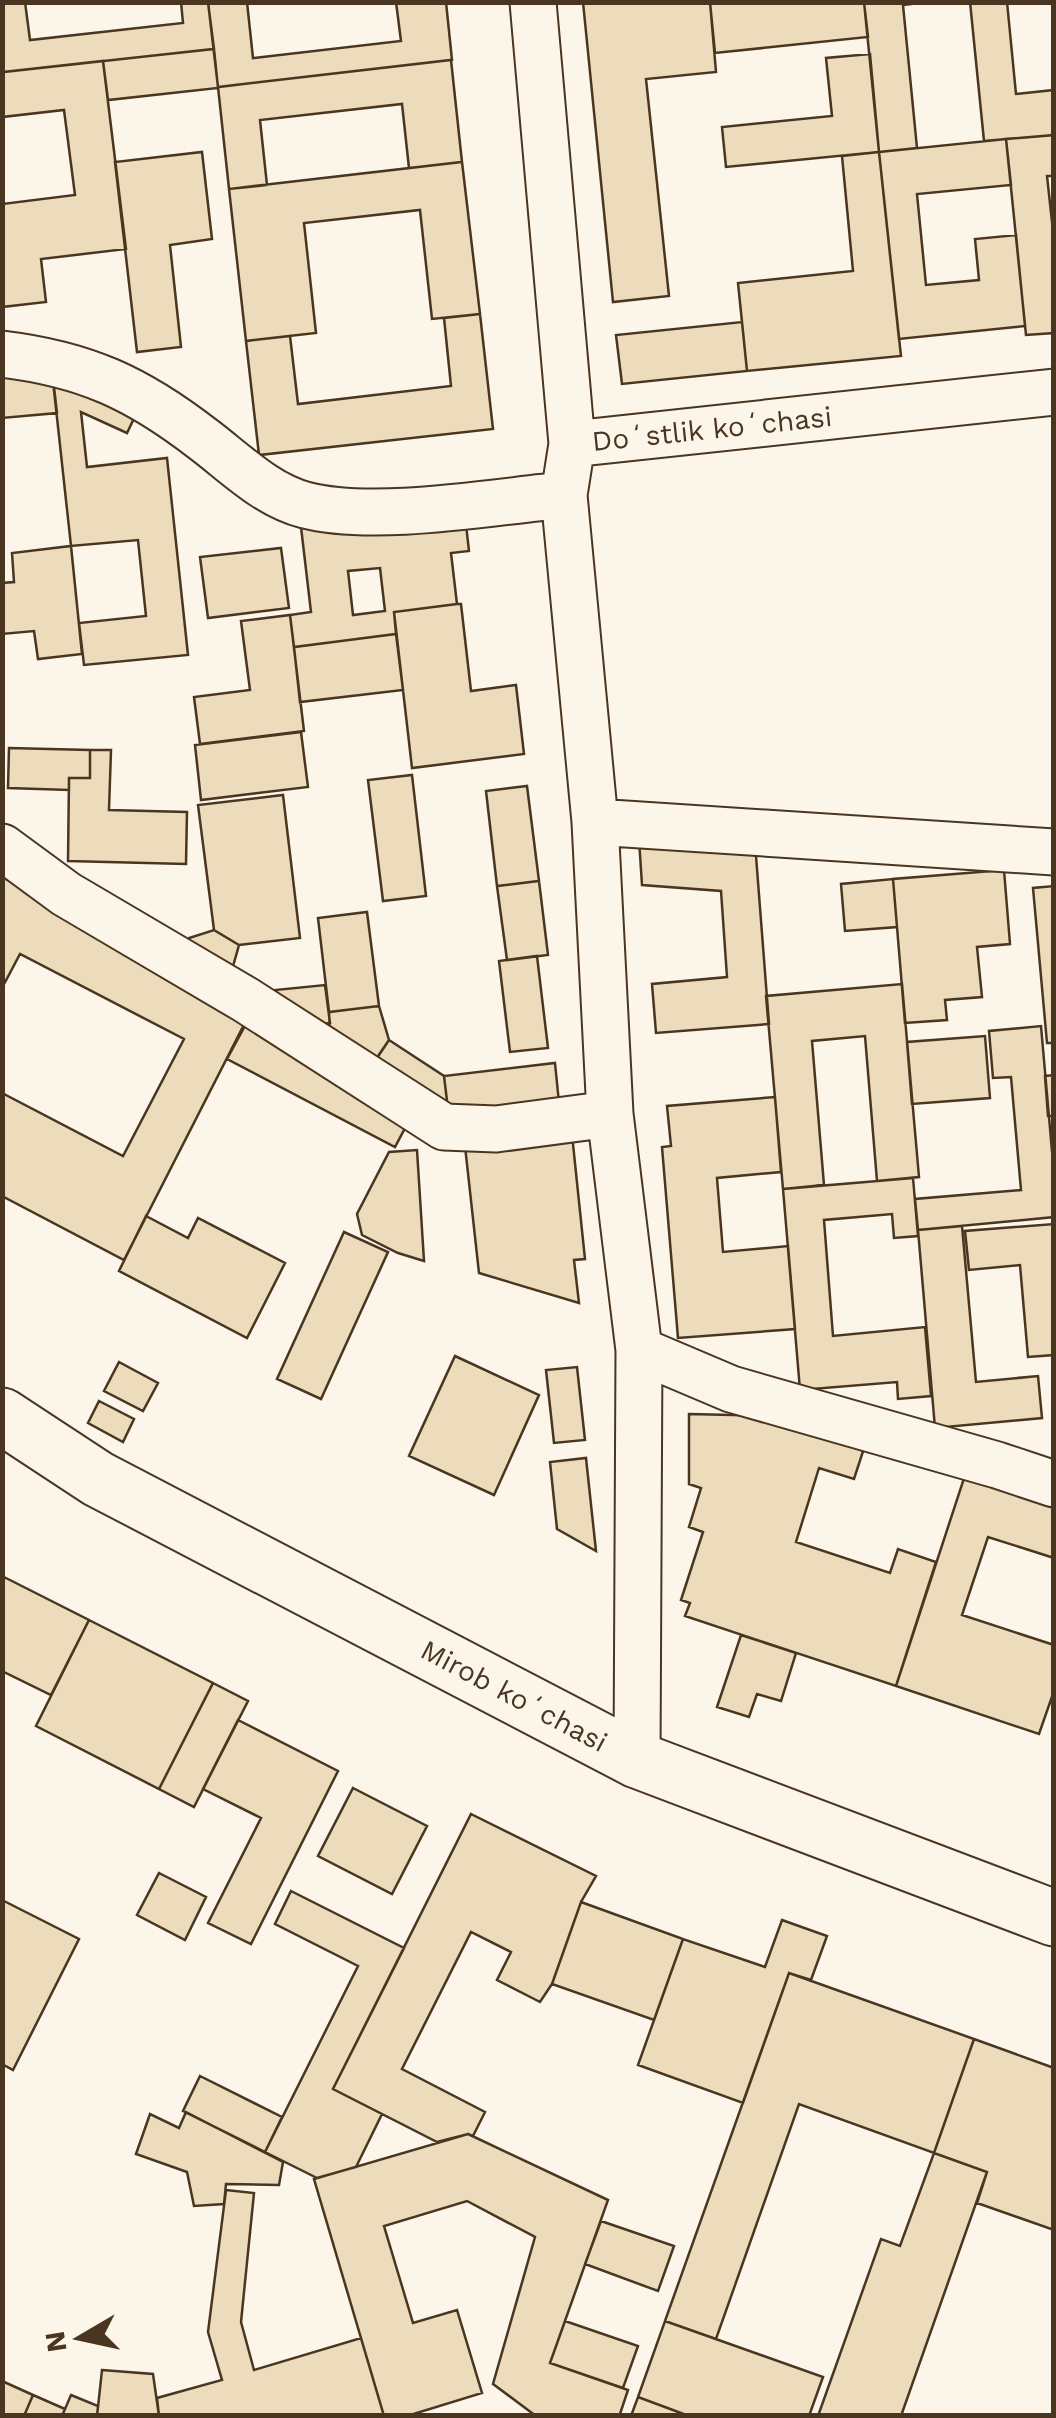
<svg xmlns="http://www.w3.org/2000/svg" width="1056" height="2418" viewBox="0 0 1056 2418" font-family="'Work Sans',sans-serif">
<rect width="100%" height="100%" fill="#fbf6e9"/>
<path fill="#ecdcbc" stroke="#4a3520" stroke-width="2.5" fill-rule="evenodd" d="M 2,2 L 25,2 L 30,40 L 183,23 L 181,2 L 208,2 L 214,49 L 3,72 Z
M 208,2 L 247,2 L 253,58 L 401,41 L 396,2 L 446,2 L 452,60 L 218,87 Z
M 583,2 L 710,2 L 716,72 L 646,79 L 669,296 L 613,302 Z
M 710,2 L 864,2 L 868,37 L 715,53 Z
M 864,2 L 928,2 L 903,5 L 917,148 L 879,152 Z
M 970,2 L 1007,2 L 1016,94 L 1054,90 L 1054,135 L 984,141 Z
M 214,49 L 218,88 L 108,100 L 103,61 Z
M 870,54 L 879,152 L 726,167 L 722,127 L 832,116 L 826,58 Z
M 451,60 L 462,162 L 409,168 L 402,104 L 260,120 L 267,185 L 229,189 L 218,87 Z
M 103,61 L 126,249 L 41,259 L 46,302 L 2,307 L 2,204 L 75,195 L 64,110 L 2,117 L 2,72 Z
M 1054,135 L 1054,176 L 1047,176 L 1054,240 L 1054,333 L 1026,335 L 1006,139 Z
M 1006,139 L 1011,185 L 917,194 L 926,285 L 979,280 L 975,239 L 1016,235 L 1025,326 L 899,339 L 879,152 Z
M 202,152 L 212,239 L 170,245 L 181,347 L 137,352 L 115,162 Z
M 879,152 L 901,356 L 747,371 L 738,283 L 853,271 L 842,156 Z
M 462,162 L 480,314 L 432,319 L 420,210 L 304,223 L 316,333 L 246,341 L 229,189 Z
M 480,314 L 493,429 L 259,455 L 246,341 L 290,336 L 298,404 L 451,386 L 444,318 Z
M 742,322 L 747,371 L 622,384 L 616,335 Z
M 52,370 L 57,413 L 2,418 L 2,375 Z
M 53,381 L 137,412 L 127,433 L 81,412 L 87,467 L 167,458 L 188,655 L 84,665 L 79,623 L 146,616 L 138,540 L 71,546 Z
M 464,507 L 469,551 L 451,553 L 457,604 L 394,612 L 396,634 L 294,647 L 290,615 L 311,612 L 301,527 ZM 380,568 L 385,611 L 353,615 L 348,571 Z
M 71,546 L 82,654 L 38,659 L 34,631 L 2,634 L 2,583 L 14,582 L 12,553 Z
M 281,548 L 289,608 L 208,618 L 200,557 Z
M 457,604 L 461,604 L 471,691 L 516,685 L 524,754 L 412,768 L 394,612 Z
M 290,615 L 304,731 L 200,744 L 194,697 L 250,690 L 241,621 Z
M 396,634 L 403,690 L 300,702 L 294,647 Z
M 301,732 L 308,787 L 201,800 L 195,745 Z
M 9,748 L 90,750 L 90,778 L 69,778 L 69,790 L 8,788 Z
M 90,750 L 111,750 L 109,810 L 187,812 L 186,864 L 68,861 L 69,778 L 90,778 Z
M 412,775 L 426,896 L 383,901 L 368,780 Z
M 527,786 L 539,881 L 497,886 L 486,791 Z
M 283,795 L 300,938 L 239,945 L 214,930 L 198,805 Z
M 639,839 L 755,843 L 769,1024 L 656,1033 L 652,984 L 727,977 L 721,891 L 642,885 Z
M 1004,870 L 1010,944 L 977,947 L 982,997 L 945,1000 L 947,1020 L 905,1023 L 893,879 Z
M 2,877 L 253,1007 L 124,1260 L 2,1196 L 2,1093 L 123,1156 L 184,1039 L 20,954 L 2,988 Z
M 893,879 L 897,927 L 845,931 L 841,884 Z
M 539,881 L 548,955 L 507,960 L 497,886 Z
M 1054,886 L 1054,1043 L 1047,1043 L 1033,888 Z
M 367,912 L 379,1006 L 329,1012 L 318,918 Z
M 214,930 L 239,945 L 228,984 L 178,956 L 189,938 Z
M 537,956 L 548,1048 L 510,1052 L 499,961 Z
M 902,984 L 919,1177 L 877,1181 L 865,1036 L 812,1041 L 824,1185 L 783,1189 L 766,996 Z
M 325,985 L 330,1023 L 295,1027 L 279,1017 L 275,990 Z
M 379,1006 L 389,1040 L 374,1062 L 330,1032 L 329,1012 Z
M 246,1024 L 414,1111 L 395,1147 L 227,1059 Z
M 1041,1026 L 1054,1174 L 1054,1217 L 918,1230 L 915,1199 L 1021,1190 L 1011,1077 L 993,1078 L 989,1031 Z
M 985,1036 L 990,1098 L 912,1104 L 907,1042 Z
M 389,1040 L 444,1076 L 450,1126 L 369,1070 Z
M 555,1063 L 560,1113 L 450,1126 L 444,1076 Z
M 1054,1075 L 1054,1116 L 1048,1116 L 1045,1076 Z
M 775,1097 L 781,1172 L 717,1178 L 723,1252 L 788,1246 L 795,1329 L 678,1338 L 662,1147 L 671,1146 L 667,1106 Z
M 571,1125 L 585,1259 L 574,1260 L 579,1303 L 479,1273 L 464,1137 Z
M 417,1150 L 424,1261 L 398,1253 L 362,1235 L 357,1214 L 389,1152 Z
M 913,1178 L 918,1236 L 894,1238 L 892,1214 L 824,1220 L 833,1336 L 925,1327 L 931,1396 L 898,1399 L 897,1382 L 800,1390 L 783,1189 Z
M 146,1216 L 188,1238 L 198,1218 L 285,1263 L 247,1338 L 119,1271 Z
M 1054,1224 L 1054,1355 L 1028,1357 L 1020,1265 L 969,1270 L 965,1231 Z
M 962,1226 L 976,1382 L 1038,1376 L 1042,1418 L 935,1428 L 918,1230 Z
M 344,1232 L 388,1252 L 321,1399 L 277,1379 Z
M 455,1356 L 539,1395 L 494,1495 L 409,1456 Z
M 119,1362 L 158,1383 L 143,1411 L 104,1391 Z
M 577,1367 L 585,1440 L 554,1443 L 546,1370 Z
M 99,1401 L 134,1419 L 123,1442 L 88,1423 Z
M 689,1414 L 820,1417 L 869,1433 L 854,1479 L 819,1468 L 796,1542 L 890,1573 L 898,1549 L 936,1562 L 896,1686 L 685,1616 L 690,1603 L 681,1600 L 703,1532 L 689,1527 L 701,1488 L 689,1484 Z
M 586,1458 L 596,1551 L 557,1529 L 550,1462 Z
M 968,1466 L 1054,1495 L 1054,1558 L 988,1537 L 962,1615 L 1054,1645 L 1054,1691 L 1039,1734 L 896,1686 Z
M 2,1576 L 89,1620 L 51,1695 L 2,1671 Z
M 89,1620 L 213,1683 L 159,1789 L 36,1726 Z
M 741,1635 L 796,1653 L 781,1701 L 757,1694 L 749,1717 L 717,1707 Z
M 213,1683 L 248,1701 L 194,1807 L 159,1789 Z
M 238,1720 L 338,1771 L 251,1944 L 208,1923 L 261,1818 L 203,1789 Z
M 353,1788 L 427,1826 L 392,1894 L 318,1856 Z
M 471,1814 L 596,1876 L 581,1902 L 552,1984 L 540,2002 L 497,1980 L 511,1952 L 471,1932 L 402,2069 L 485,2112 L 473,2136 L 468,2134 L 437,2142 L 333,2089 Z
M 159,1873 L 206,1897 L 185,1940 L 137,1915 Z
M 291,1891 L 404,1948 L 333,2089 L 382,2114 L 356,2167 L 317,2178 L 265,2152 L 358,1966 L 275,1924 Z
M 2,1900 L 79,1939 L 13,2070 L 2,2064 Z
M 581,1902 L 683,1939 L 654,2020 L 552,1984 Z
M 782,1920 L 827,1936 L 811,1980 L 789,1973 L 743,2103 L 638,2065 L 683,1939 L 765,1967 Z
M 789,1973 L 974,2039 L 934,2153 L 799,2104 L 716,2339 L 665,2321 Z
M 974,2039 L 1054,2068 L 1054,2230 L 977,2203 L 987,2172 L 934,2153 Z
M 200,2076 L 282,2117 L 265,2152 L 183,2111 Z
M 186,2112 L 283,2162 L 279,2185 L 226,2184 L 224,2204 L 194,2206 L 187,2172 L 136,2154 L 150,2114 L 179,2128 Z
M 468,2134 L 608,2200 L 550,2363 L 628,2390 L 620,2414 L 536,2416 L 493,2384 L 535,2237 L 467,2201 L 384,2226 L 413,2323 L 457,2310 L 482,2393 L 407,2416 L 384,2416 L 314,2179 Z
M 934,2153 L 987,2172 L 901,2416 L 818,2416 L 881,2239 L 900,2246 Z
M 226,2190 L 254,2193 L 241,2322 L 254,2370 L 361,2338 L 384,2416 L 159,2416 L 157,2398 L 222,2380 L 208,2332 Z
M 601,2221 L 674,2246 L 658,2291 L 585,2264 Z
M 565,2321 L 638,2346 L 623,2388 L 550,2363 Z
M 665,2321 L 823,2377 L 809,2416 L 689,2416 L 638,2397 Z
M 102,2370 L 153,2374 L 159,2416 L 97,2416 Z
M 2,2381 L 33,2395 L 24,2416 L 2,2416 Z
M 33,2395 L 65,2409 L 62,2416 L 24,2416 Z
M 71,2395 L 98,2406 L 97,2416 L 62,2416 Z
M 638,2397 L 689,2416 L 631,2416 Z"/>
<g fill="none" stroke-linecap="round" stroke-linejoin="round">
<defs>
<path id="minor" d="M 533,2 L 572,444 L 1054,392
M 2,354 C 85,364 137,388 203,439 C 235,463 266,495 305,505 C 374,523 492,502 564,495
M 572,444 L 564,495 L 595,822 L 610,1114 L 639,1350 L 637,1760
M 595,822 L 1054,852
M 2,847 L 66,894 L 246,1000 L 444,1127 L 496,1129 L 610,1114
M 639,1350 L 731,1389 L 997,1465 L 1054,1484"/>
<path id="tertiary" d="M 2,1416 L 98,1479 L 637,1760 L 1054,1918"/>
</defs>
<use href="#minor" stroke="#4a3520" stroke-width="49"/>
<use href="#tertiary" stroke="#4a3520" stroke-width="59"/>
<use href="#minor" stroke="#fbf6e9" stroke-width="45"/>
<use href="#tertiary" stroke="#fbf6e9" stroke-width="55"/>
</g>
<g text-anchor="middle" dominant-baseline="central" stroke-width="8" stroke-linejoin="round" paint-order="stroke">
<g font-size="28" fill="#4a3520" stroke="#fbf6e9">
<text transform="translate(712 429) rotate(-6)">Doʻstlik koʻchasi</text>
<text transform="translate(514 1696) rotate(28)">Mirob koʻchasi</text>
</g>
</g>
<rect width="1056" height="2418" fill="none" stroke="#4a3520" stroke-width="10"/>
<g transform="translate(80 2338) rotate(261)" stroke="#fbf6e9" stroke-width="8" paint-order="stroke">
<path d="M0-8L18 38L0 25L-18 38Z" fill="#4a3520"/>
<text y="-15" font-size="28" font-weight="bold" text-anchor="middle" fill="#4a3520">N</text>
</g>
</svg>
